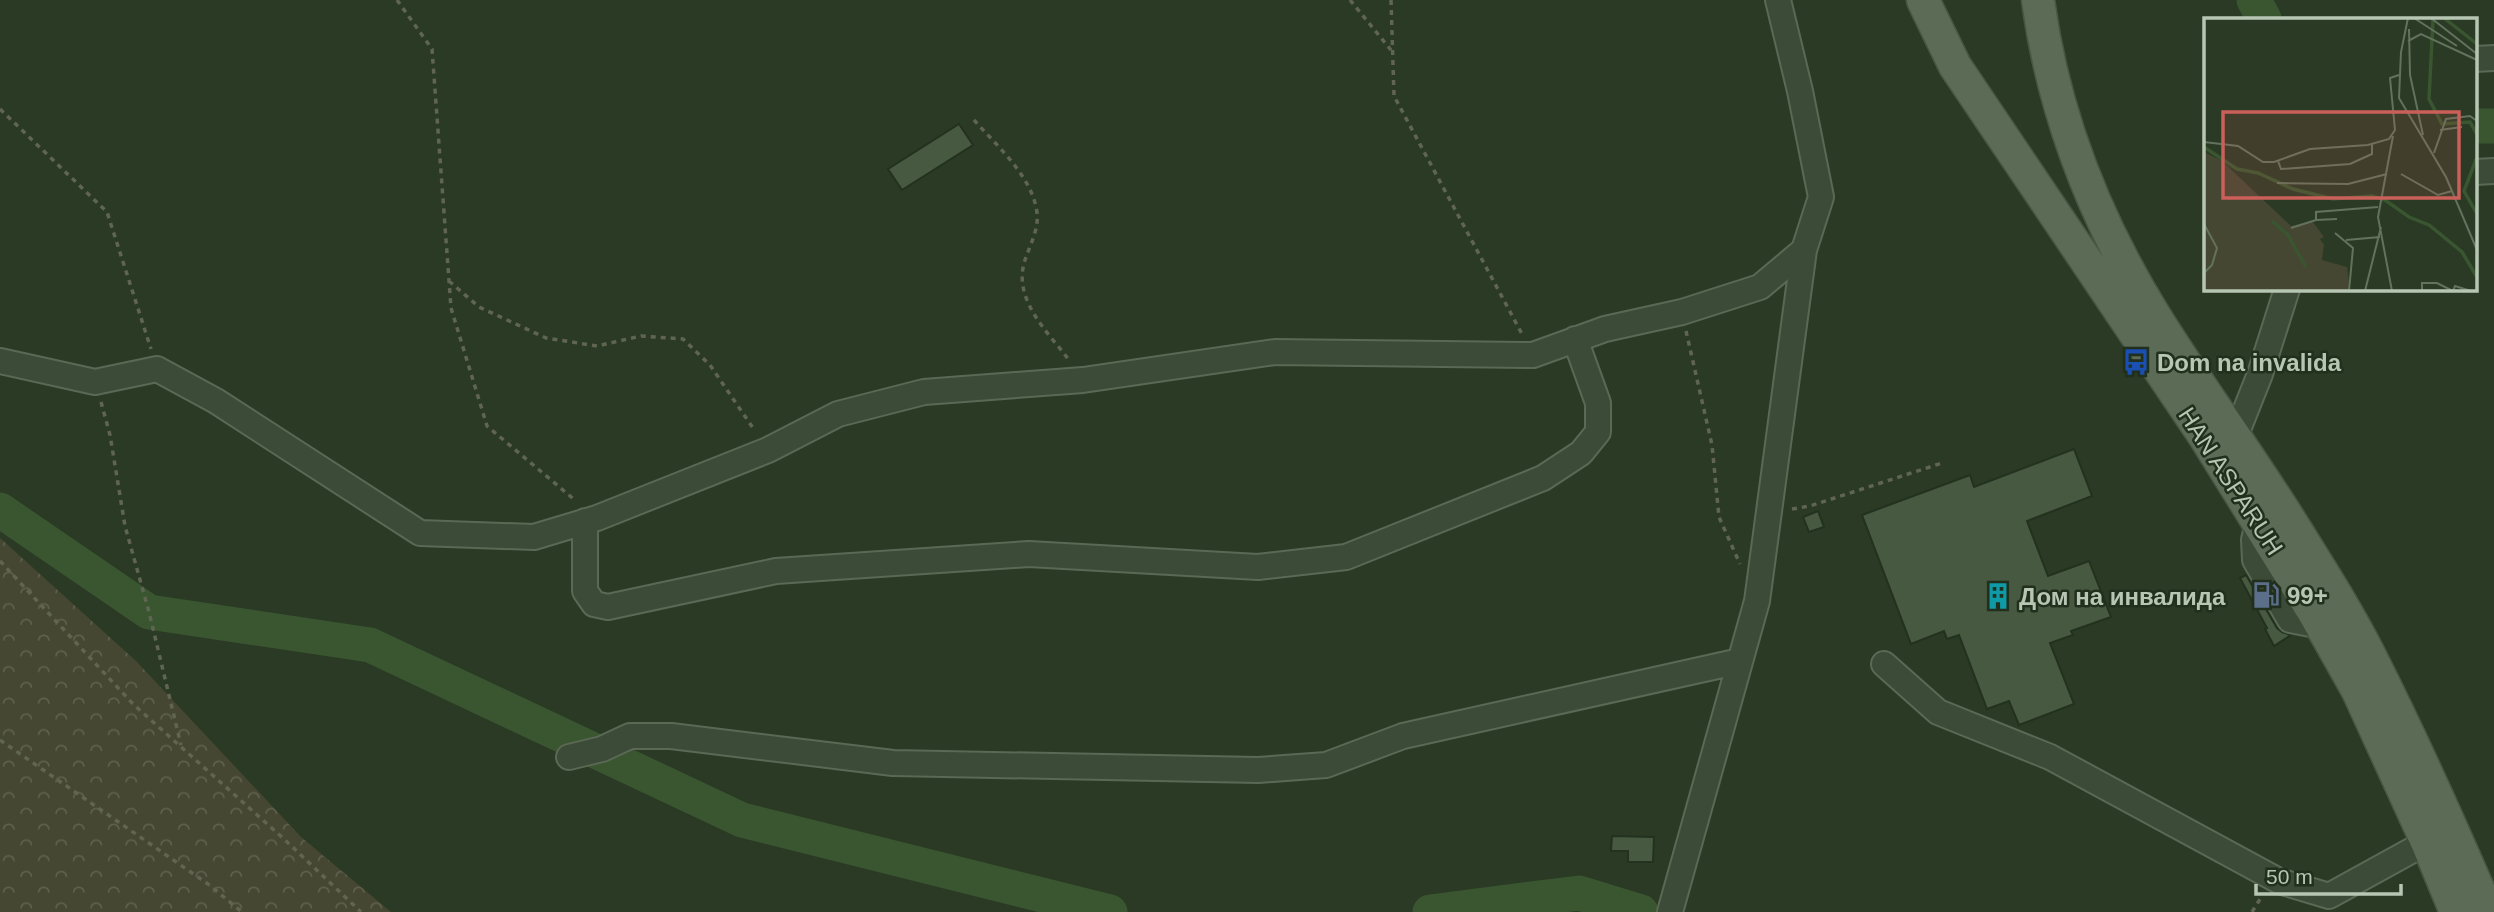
<svg xmlns="http://www.w3.org/2000/svg" width="2494" height="912" viewBox="0 0 2494 912" font-family="Arial,sans-serif">
<defs>
<pattern id="park-crowns" width="20" height="18" patternUnits="userSpaceOnUse" patternTransform="scale(1.75)"><rect width="20" height="18" fill="#464732"/><path d="M2 6a3 3 0 1 1 6 0M12 15a3 3 0 1 1 6 0" fill="none" stroke="#5e604d"/></pattern>
</defs>
<rect width="100%" height="100%" fill="#2a3a24"/>
<path fill="url(#park-crowns)" d="M 0,538 L 136,661 L 301,837 L 391,912 L 0,912 Z"/>
<g fill="none" stroke-linecap="round" stroke-linejoin="round">
<path stroke="#3a5630" stroke-width="35" d="M 2254,0 L 2264,19
M 2475,126 L 2494,126
M 0,510 L 149,612 L 370,645 L 742,820 L 1110,912
M 1430,912 L 1579,893 L 1641,912"/>
</g>
<path fill="#475940" stroke="#23311f" stroke-width="2" d="M 959,124 L 973,145 L 902,190 L 888,169 Z
M 2074,449 L 2092,496 L 2027,521 L 2048,576 L 2089,561 L 2111,617 L 2071,631 L 2073,635 L 2050,643 L 2074,704 L 2019,725 L 2009,701 L 1987,709 L 1959,635 L 1947,639 L 1944,631 L 1911,644 L 1862,515 L 1970,475 L 1974,487 Z
M 1818,511 L 1824,527 L 1809,532 L 1803,517 Z
M 2246,575 L 2277,628 L 2282,632 L 2291,635 L 2274,646 L 2265,629 L 2267,628 L 2240,578 Z
M 1612,836 L 1654,837 L 1653,862 L 1628,862 L 1628,851 L 1611,851 Z"/>
<g fill="none" stroke-linecap="round" stroke-linejoin="round">
<defs>
<path id="minor" d="M 2475,59 L 2494,58
M 2475,172 L 2494,171
M 0,361 L 95,382 L 157,369 L 216,401 L 420,533 L 534,537 L 597,518 L 768,450 L 838,414 L 924,392 L 1083,380 L 1275,352 L 1533,355 L 1605,329 L 1682,312 L 1760,287 L 1804,250 L 1821,197 L 1800,91 L 1778,0
M 2235,437 L 2260,374 L 2287,289
M 585,521 L 585,591 L 594,604 L 608,607 L 776,571 L 1029,554 L 1258,567 L 1346,557 L 1543,478 L 1581,453 L 1598,432 L 1598,403 L 1575,339
M 2258,522 L 2254,540 L 2255,560 L 2290,620 L 2321,626
M 1884,664 L 1938,712 L 2050,757 L 2279,881 L 2329,896 L 2427,842
M 569,757 L 602,749 L 630,736 L 671,736 L 893,763 L 1258,770 L 1326,765 L 1403,736 L 1740,661
M 1670,912 L 1757,601 L 1804,250"/>
<path id="major" d="M 1923,0 L 1955,66 L 2205,437 L 2313,611 L 2358,691 L 2427,842 L 2456,912
M 2038,0 C 2053,112 2095,219 2154,315 C 2200,389 2253,460 2299,535 C 2324,575 2350,616 2371,658 C 2413,741 2451,826 2488,912"/>
</defs>
<use href="#minor" stroke="#5a6855" stroke-width="28"/>
<use href="#major" stroke="#485643" stroke-width="35"/>
<path stroke="#606551" stroke-width="3.5" stroke-dasharray="5 5" stroke-linecap="butt" d="M 397,0 L 432,49 L 451,308 L 487,426 L 576,501
M 1350,0 L 1391,50
M 1391,0 L 1394,96 L 1522,334
M 0,109 L 107,212 L 151,349
M 974,120 C 997,146 1033,177 1037,213 C 1039,229 1030,245 1025,260 C 1012,299 1047,331 1069,360
M 449,281 L 479,307 L 546,338 L 597,346 L 641,336 L 683,339 L 710,365 L 755,431
M 1686,331 L 1712,445 L 1719,517 L 1740,564
M 101,402 L 110,435 L 125,526 L 149,612 L 181,745
M 1792,509 L 1810,506 L 1942,463
M 0,561 L 133,704 L 284,839 L 361,912
M 0,740 L 208,884 L 242,912
M 2252,912 L 2262,896"/>
<use href="#minor" stroke="#3c4b37" stroke-width="24"/>
<use href="#major" stroke="#5b6b55" stroke-width="32"/>
</g>
<defs>
<symbol id="bus-bare" viewBox="-9 -9 18 18"><path d="M-5-6H5V4H4V6H2V4H-2V6H-4V4H-5ZM-3.5-4V0h7V-4ZM-3.5 1.2v1.5H-2V1.2ZM2 1.2v1.5H3.5V1.2Z" fill="#1a4fb4" stroke="#212f1d" stroke-width="2.5" paint-order="stroke"/></symbol>
<symbol id="fuel-bare" viewBox="-9 -9 18 18"><path d="M-5.5-6h7V0h2V4h1.3V-2.5L3-4.5l.8-.8L6-3V5H2.5V1h-1V6h-7ZM-4.2-4.7v3.2H.2V-4.7Z" fill="#5c6f8a" stroke="#212f1d" stroke-width="2.5" paint-order="stroke"/></symbol>
<symbol id="building-bare" viewBox="-9 -9 18 18"><path d="M-4-6H4V6H1V3H-1V6H-4ZM-2.5-4.3h1.7v1.8h-1.7ZM.8-4.3h1.7v1.8H.8ZM-2.5-1h1.7V.8h-1.7ZM.8-1h1.7V.8H.8Z" fill="#0f9aa8" stroke="#212f1d" stroke-width="2.5" paint-order="stroke"/></symbol>
</defs>
<g fill-rule="evenodd">
<use href="#bus-bare" x="2117" y="343" width="38" height="38"/>
<use href="#fuel-bare" x="2247" y="576" width="38" height="38"/>
<use href="#building-bare" x="1979" y="577" width="38" height="38"/>
</g>
<g text-anchor="middle" dominant-baseline="central" stroke-width="5" stroke-linejoin="round" paint-order="stroke">
<g font-size="24" font-weight="bold" fill="#b7c6b3" stroke="#212f1d" text-anchor="start">
<text x="2157" y="362">Dom na invalida</text>
<text x="2287" y="595">99+</text>
<text x="2019" y="596">Дом на инвалида</text>
</g>
<g font-size="24" fill="#b7c6b3" stroke="#212f1d">
<text transform="translate(2231 481) rotate(57)">HAN ASPARUH</text>
</g>
</g>
<g transform="translate(2204 18)">
<rect width="273" height="273" fill="#2a3a24"/>
<path d="M 0,134 L 18,143 L 87,208 L 108,203 L 120,219 L 116,221 L 120,227 L 118,242 L 143,249 L 146,273 L 0,273 Z" fill="#464732"/>
<path fill="none" stroke="#3a5630" stroke-width="3.5" d="M 240,0 L 273,26M 229,1 L 225,81 L 238,106 L 266,104 L 273,116M 0,129 L 33,151 L 54,155 L 89,171 L 129,181 L 168,178 L 181,182 L 205,199 L 225,207 L 258,234 L 273,259M 273,139 L 260,173 L 273,196M 68,203 L 84,217 L 102,249"/>
<path fill="none" stroke="#62725d" stroke-width="2" d="M 204,0 L 197,34 L 195,80 L 242,159 L 273,232M 210,0 L 253,28M 227,0 L 273,36M 205,11 L 206,57 L 219,117M 204,23 L 217,16 L 273,42M 236,112 L 258,109M 0,124 L 34,128 L 59,144 L 70,144 L 106,131 L 164,127 L 185,121 L 191,112 L 186,60 L 195,57M 230,135 L 242,101 L 266,98 L 273,103M 74,143 L 77,151 L 146,146 L 168,136 L 168,126M 197,156 L 234,177 L 248,173M 73,165 L 144,166 L 183,156M 112,202 L 133,201M 0,206 L 13,230 L 8,247 L 0,255M 87,210 L 112,202 L 112,194 L 174,189M 131,215 L 149,230 L 145,273M 142,222 L 176,219M 161,273 L 177,209M 188,273 L 174,199 L 189,118M 218,273 L 218,265 L 233,265 L 249,273 L 251,268 L 267,273"/>
<path fill="#cb5f59" fill-opacity="0.15" stroke="#cb5f59" stroke-width="3.5" d="M 19,94 L 255,94 L 255,180 L 19,180 Z"/>
<rect width="273" height="273" fill="none" stroke="#b7c6b3" stroke-width="3.5"/>
</g>
<path d="M2256 884v10h145v-10" fill="none" stroke="#b7c6b3" stroke-width="3.5"/>
<text x="2266" y="884" font-size="21" fill="#b7c6b3" stroke="#212f1d" stroke-width="5" paint-order="stroke">50 m</text>
</svg>
